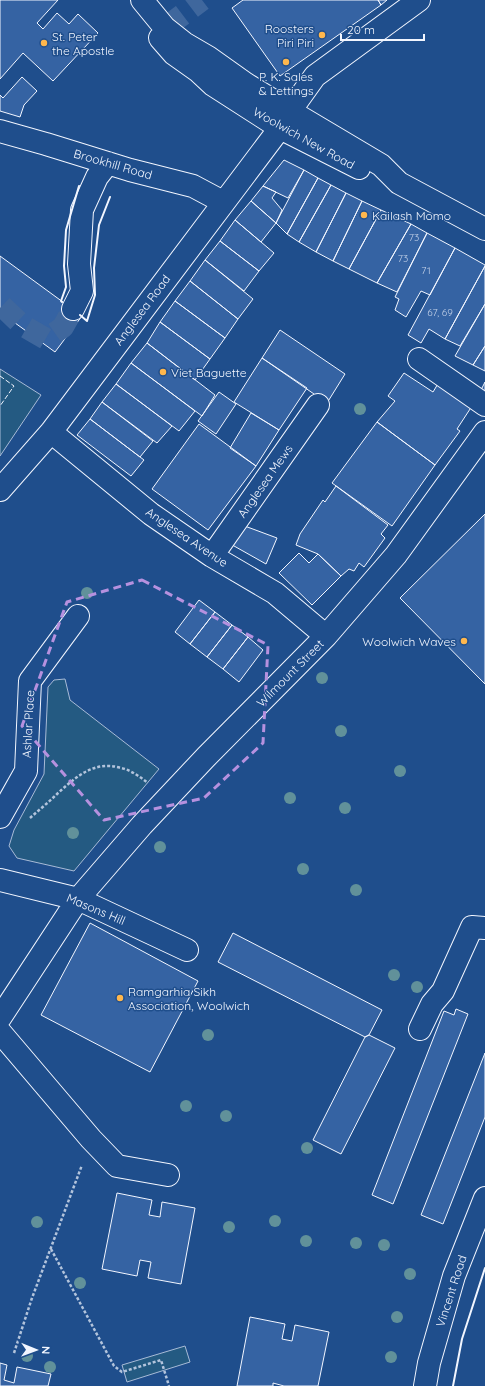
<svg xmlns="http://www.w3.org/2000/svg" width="485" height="1386" viewBox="0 0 485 1386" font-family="Quicksand,sans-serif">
<rect width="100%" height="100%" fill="#1f4e8c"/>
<path fill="#245a82" stroke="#a8bbd7" d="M 0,369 L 41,395 L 0,456 Z
M 65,679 L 70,700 L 159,769 L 74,871 L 17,858 L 9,846 L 14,830 L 44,774 L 48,687 L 54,680 Z
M 185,1346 L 190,1362 L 127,1382 L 122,1365 Z"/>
<path fill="#3563a3" stroke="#f2f6ff" d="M 0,0 L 58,0 L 37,23 L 43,29 L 57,13 L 69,24 L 78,14 L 98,33 L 53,81 L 23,53 L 0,79 Z
M 243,0 L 378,0 L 381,5 L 280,76 L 232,8 Z
M 378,0 L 387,0 L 381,5 Z
M 22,77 L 37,91 L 24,105 L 20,117 L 0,111 L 0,95 L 3,98 Z
M 284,160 L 304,170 L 288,198 L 263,186 Z
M 304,170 L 318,178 L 287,234 L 276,223 Z
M 318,178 L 331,185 L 299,242 L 287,234 Z
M 331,185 L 346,193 L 316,252 L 299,242 Z
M 263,186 L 276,192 L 272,198 L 282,210 L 276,223 L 251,201 Z
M 346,193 L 362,201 L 333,261 L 316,252 Z
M 251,201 L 276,223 L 261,242 L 235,220 Z
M 362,201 L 381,210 L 349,269 L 333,261 Z
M 381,210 L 411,224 L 377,283 L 349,269 Z
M 235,220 L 274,253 L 259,271 L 220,241 Z
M 411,224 L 427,233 L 397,292 L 377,283 Z
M 427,233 L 455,248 L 430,295 L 421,291 L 406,317 L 395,310 L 399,299 L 395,297 Z
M 220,241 L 259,271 L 244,291 L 205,260 Z
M 455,248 L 485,265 L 485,266 L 445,339 L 429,329 L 421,343 L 408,335 Z
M 0,256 L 82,316 L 55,352 L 0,312 Z
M 205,260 L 253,299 L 238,319 L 190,281 Z
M 485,266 L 485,304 L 460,346 L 445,339 Z
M 190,281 L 238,319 L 225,338 L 175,301 Z
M 175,301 L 225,338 L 210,359 L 160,322 Z
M 485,304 L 485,346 L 473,365 L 455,356 Z
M 160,322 L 210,359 L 195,380 L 147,343 Z
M 280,330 L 345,374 L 327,403 L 262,358 Z
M 147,343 L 215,395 L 202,416 L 131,363 Z
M 485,346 L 485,371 L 473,365 Z
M 262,358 L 307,388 L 279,430 L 234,402 Z
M 131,363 L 195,411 L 179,431 L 116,384 Z
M 404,373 L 433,392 L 439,382 L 472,406 L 457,429 L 460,431 L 435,465 L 377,422 L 395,401 L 388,396 Z
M 485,382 L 485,396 L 480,392 Z
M 116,384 L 172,426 L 157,443 L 102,402 Z
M 219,392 L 236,404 L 216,434 L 198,421 Z
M 102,402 L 153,441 L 140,457 L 90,419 Z
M 251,413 L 279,430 L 256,466 L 230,448 Z
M 90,419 L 144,460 L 131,476 L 77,435 Z
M 377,422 L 435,465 L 392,526 L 332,483 Z
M 199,424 L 256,466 L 208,530 L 152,489 Z
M 336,486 L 388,525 L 381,534 L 385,538 L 364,567 L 359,563 L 354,571 L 349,569 L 341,576 L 318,554 L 296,545 L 300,534 L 323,500 L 325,502 Z
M 485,514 L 485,684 L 400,598 Z
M 242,525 L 277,538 L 266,564 L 227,542 Z
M 299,553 L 309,563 L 318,554 L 341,576 L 312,605 L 279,573 Z
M 199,600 L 215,612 L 190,644 L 175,632 Z
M 215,612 L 232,625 L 207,657 L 190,644 Z
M 232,625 L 248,637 L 223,669 L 207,657 Z
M 248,637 L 263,650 L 239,682 L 223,669 Z
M 90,923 L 198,981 L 150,1072 L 41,1015 Z
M 233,933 L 382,1010 L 369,1035 L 365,1037 L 218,962 Z
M 456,1009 L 468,1014 L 393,1204 L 372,1195 L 444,1011 L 454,1015 Z
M 369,1035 L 395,1048 L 341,1154 L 313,1140 L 365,1037 Z
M 485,1053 L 485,1117 L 443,1224 L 421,1215 Z
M 117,1193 L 152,1200 L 149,1215 L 160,1217 L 162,1202 L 195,1208 L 181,1284 L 148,1278 L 151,1262 L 140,1260 L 137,1276 L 102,1269 Z
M 250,1317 L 285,1324 L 282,1339 L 292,1341 L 295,1325 L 329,1332 L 318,1386 L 284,1386 L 273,1383 L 273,1386 L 237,1386 Z
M 0,1363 L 7,1365 L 4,1380 L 14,1383 L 17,1367 L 51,1374 L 48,1386 L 0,1386 Z"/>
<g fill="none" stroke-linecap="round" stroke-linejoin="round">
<path stroke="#3f679d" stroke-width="22" stroke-dasharray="22 11" stroke-linecap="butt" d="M 165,28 L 202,0
M 2,306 L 22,325 L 46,339 L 63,327 L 73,309"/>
<defs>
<path id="minor" d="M 142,0 L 165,28 L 184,43 L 208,57 L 246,84 L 290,111 L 381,165 L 399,183 L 485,229
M 160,38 L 174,54 L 198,71 L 213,85 L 280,128 L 359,168
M 290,111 L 315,76 L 419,0
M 0,131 L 46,144 L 130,170 L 193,186 L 223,202
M 73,309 L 82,291 L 79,264 L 82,210 L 97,177 L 108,163
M 419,359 L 485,405
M 51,432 L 151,514 L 212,556 L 275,593 L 326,636
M 0,490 L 51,432 L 280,128
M 212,556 L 318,405
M 0,817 L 26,771 L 30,681 L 78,616
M 0,880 L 78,899 L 187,950
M 0,1018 L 78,899 L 142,825 L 206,757 L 326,636 L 396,555 L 485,432
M 420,1029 L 432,1004 L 443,991 L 472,927 L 485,928
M 0,1032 L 91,1139 L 117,1166 L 168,1175
M 425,1386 L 429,1363 L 454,1276 L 485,1198"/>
</defs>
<use href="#minor" stroke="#f2f6ff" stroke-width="24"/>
<path stroke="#b3c4dc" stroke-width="2.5" stroke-dasharray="3 2" stroke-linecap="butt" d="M 30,818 C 39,810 49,802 58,793 C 76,777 94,760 121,768 C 131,770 140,777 148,783
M 51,1249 L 114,1366 L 122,1372 L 161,1360 L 169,1386
M 14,1353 L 32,1298 L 82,1165"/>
<use href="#minor" stroke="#1f4e8c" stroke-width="22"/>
<path stroke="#f2f6ff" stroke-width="1" stroke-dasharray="5 2" stroke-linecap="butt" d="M 0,376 L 14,386 L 0,406"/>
<path stroke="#f2f6ff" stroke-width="2" d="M 62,302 L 61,301 L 66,287 L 64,266 L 66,230 L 79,186
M 80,315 L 87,321 L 95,295 L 94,268 L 99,225 L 110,197
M 453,1386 L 462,1339 L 485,1268"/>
</g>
<g fill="#61919a">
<circle cx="360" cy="409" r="6"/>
<circle cx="87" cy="593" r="6"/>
<circle cx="322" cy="678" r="6"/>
<circle cx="341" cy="731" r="6"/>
<circle cx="400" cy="771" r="6"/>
<circle cx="290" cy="798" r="6"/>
<circle cx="345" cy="808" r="6"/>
<circle cx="73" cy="833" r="6"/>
<circle cx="160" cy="847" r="6"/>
<circle cx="303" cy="869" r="6"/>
<circle cx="356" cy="890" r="6"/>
<circle cx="394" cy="975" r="6"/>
<circle cx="417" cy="987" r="6"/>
<circle cx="208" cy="1035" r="6"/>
<circle cx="186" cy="1106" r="6"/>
<circle cx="226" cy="1116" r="6"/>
<circle cx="307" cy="1148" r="6"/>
<circle cx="275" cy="1221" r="6"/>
<circle cx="37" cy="1222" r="6"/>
<circle cx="229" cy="1227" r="6"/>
<circle cx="306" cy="1241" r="6"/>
<circle cx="356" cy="1243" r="6"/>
<circle cx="384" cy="1245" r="6"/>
<circle cx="410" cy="1274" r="6"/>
<circle cx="80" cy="1283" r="6"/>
<circle cx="397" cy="1317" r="6"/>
<circle cx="27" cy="1356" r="6"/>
<circle cx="391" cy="1357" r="6"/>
<circle cx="50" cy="1367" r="6"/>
</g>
<path fill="none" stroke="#b691df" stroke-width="3" stroke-dasharray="8 5" stroke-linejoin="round" d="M 142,580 L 268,645 L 263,743 L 204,798 L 104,820 L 22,726 L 67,602 Z"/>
<g fill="#ffb74d" stroke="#1f4e8c" stroke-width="1.5">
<circle cx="322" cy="35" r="4"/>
<circle cx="44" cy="43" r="4"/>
<circle cx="286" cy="62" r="4"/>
<circle cx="364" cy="215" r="4"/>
<circle cx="163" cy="372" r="4"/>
<circle cx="464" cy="641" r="4"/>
<circle cx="120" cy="998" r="4"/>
</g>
<g text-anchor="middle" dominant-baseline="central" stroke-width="3" stroke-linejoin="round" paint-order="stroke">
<g font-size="10" fill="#c3d1e8">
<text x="414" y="237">73</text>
<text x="403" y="258">73</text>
<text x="426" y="270">71</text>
<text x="440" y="312">67, 69</text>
</g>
<g font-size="12" fill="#f2f6ff" stroke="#1f4e8c" text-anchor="start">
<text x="314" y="28" text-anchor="end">Roosters<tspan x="314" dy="14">Piri Piri</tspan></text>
<text x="52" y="36">St. Peter<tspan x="52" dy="14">the Apostle</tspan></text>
<text x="286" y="76" text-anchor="middle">P. K. Sales<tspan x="286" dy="14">&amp; Lettings</tspan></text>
<text x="372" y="215">Kailash Momo</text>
<text x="171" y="372">Viet Baguette</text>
<text x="456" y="641" text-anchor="end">Woolwich Waves</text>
<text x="128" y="991">Ramgarhia Sikh<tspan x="128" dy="14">Association, Woolwich</tspan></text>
</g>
<g font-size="12" fill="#f2f6ff" stroke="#1f4e8c">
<text transform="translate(304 138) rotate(29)">Woolwich New Road</text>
<text transform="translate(113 164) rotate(16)">Brookhill Road</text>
<text transform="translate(142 310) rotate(-53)">Anglesea Road</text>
<text transform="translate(265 481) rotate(-55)">Anglesea Mews</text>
<text transform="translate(187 537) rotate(34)">Anglesea Avenue</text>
<text transform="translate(290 673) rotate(-45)">Wilmount Street</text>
<text transform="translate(28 724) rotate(-87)">Ashlar Place</text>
<text transform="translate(96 909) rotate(23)">Masons Hill</text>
<text transform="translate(451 1291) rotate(-72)">Vincent Road</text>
</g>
</g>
<g transform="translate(36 1350) rotate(91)" stroke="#1f4e8c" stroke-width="3" paint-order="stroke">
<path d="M0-3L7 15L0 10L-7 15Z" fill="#f2f6ff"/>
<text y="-6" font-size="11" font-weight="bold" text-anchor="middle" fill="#f2f6ff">N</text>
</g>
<path d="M341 34v6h83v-6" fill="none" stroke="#f2f6ff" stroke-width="2"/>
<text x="347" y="34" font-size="12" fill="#f2f6ff" stroke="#1f4e8c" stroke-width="3" paint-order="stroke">20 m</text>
</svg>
